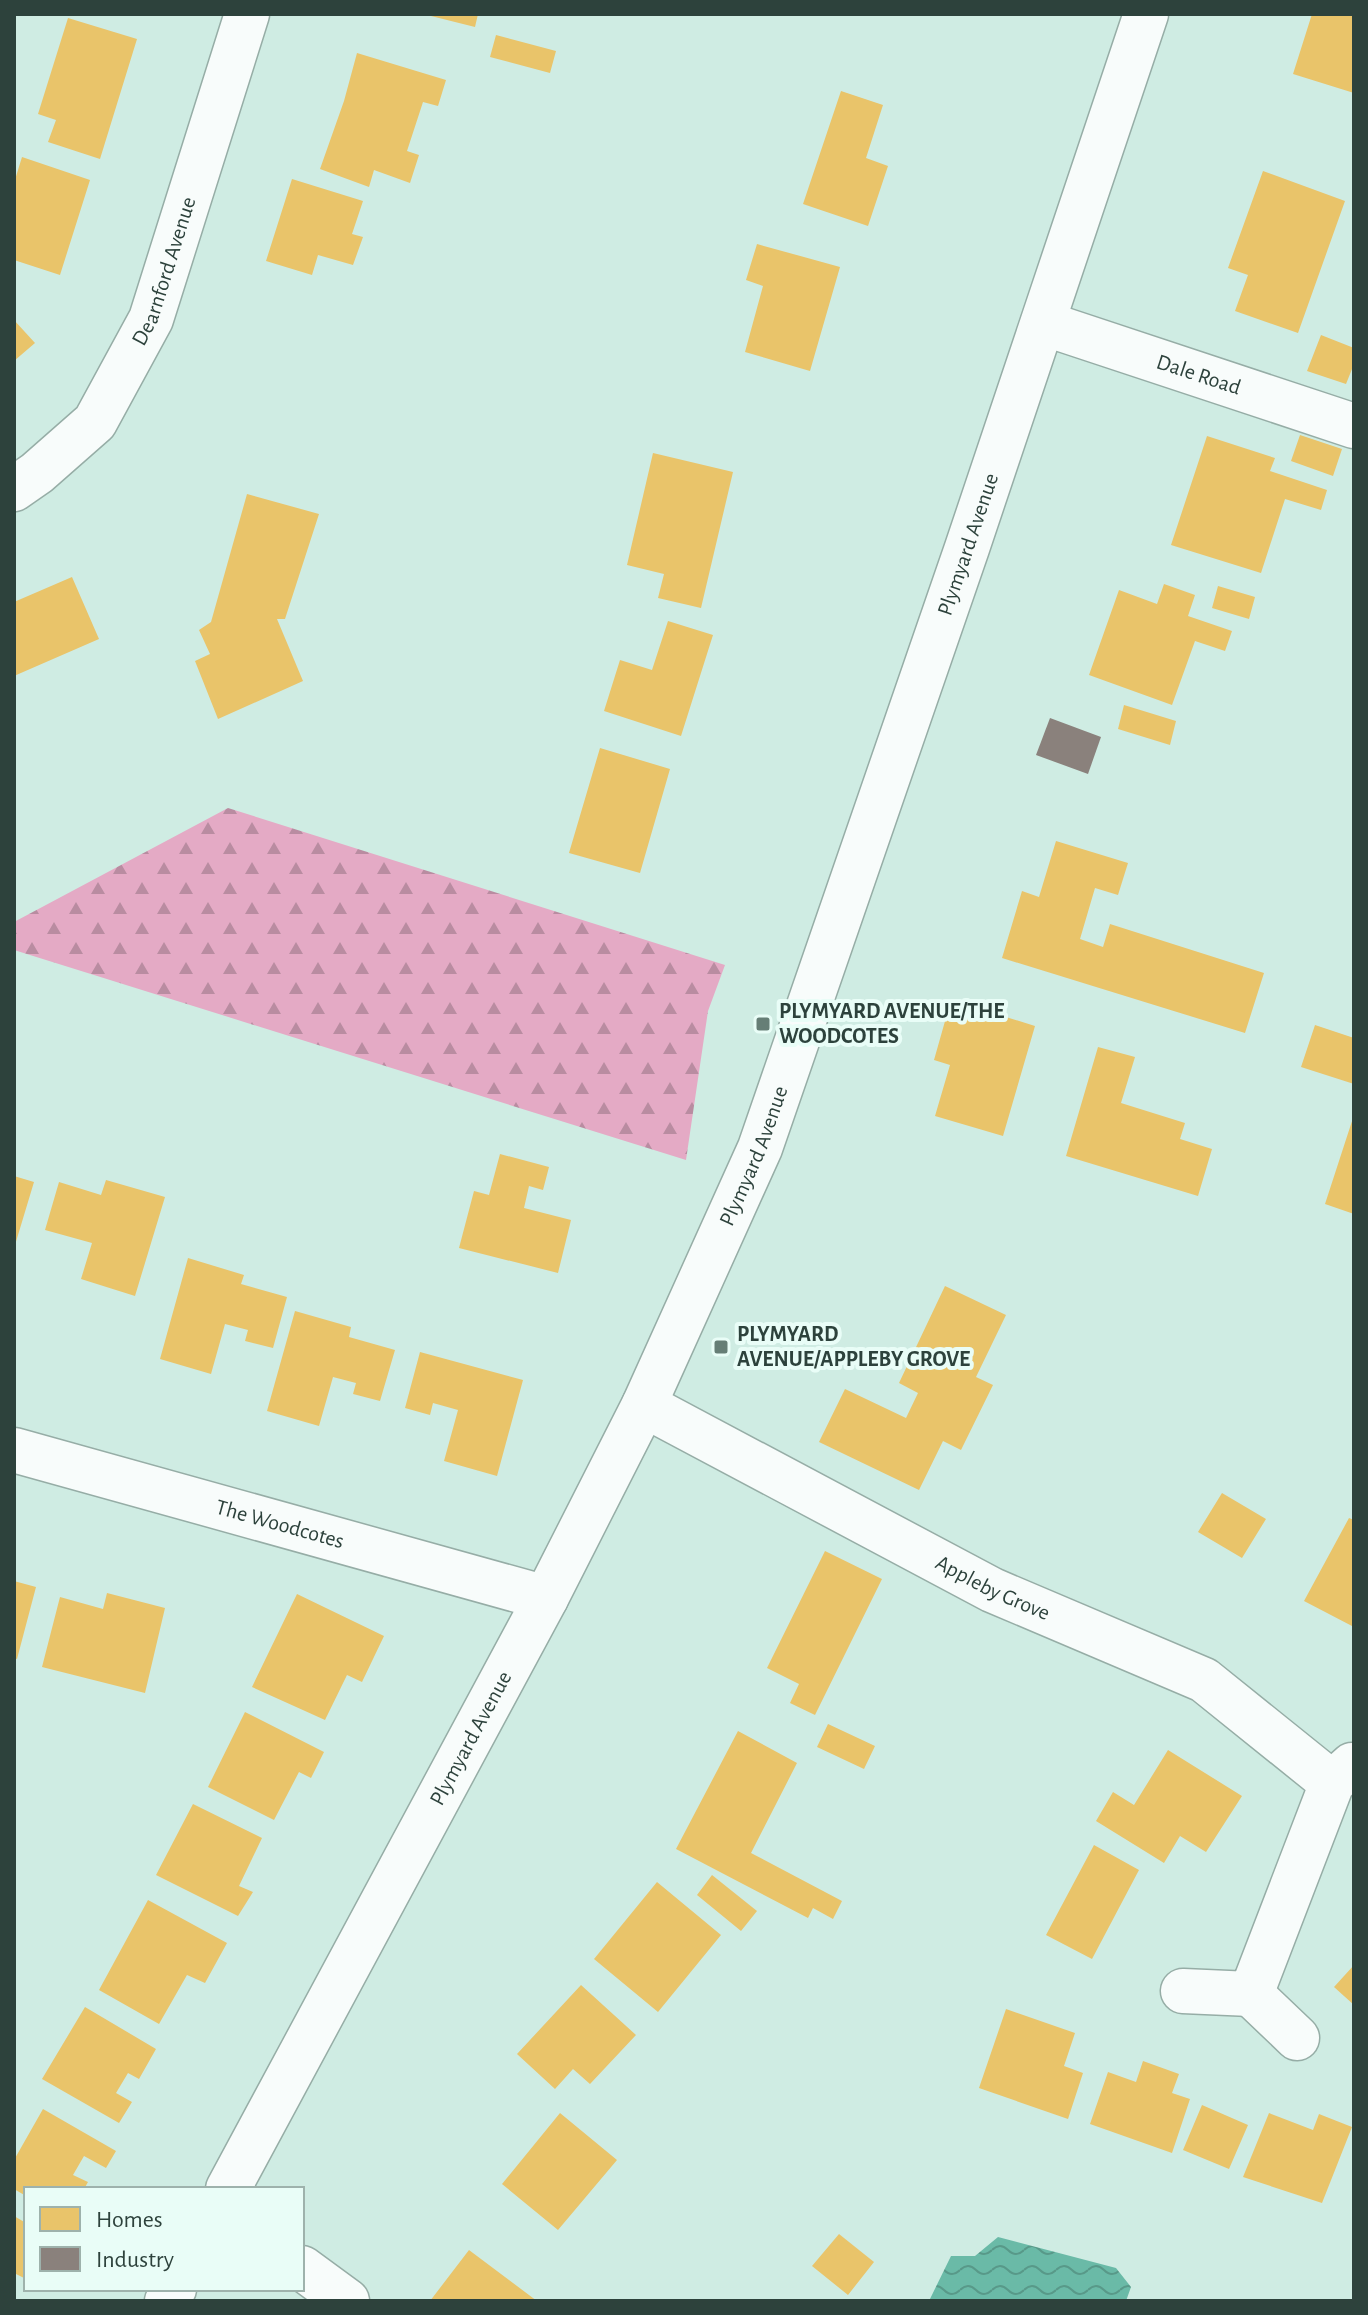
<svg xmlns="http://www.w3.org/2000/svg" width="1368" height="2315" viewBox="0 0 1368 2315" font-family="'Alegreya Sans',sans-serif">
<defs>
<pattern id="forest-firs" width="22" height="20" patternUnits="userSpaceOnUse" patternTransform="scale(2)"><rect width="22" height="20" fill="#e4aac5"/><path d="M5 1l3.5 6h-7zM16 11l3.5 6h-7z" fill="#b98ca1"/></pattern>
<pattern id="water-waves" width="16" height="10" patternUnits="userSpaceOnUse" patternTransform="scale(2)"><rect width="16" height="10" fill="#6abaa7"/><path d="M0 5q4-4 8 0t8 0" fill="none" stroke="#589989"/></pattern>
</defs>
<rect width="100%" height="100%" fill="#cfece3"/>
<path fill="url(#forest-firs)" d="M 228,808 L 725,965 L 708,1011 L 686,1160 L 14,950 L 14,922 Z"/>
<path fill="url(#water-waves)" d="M 998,2237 L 1116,2268 L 1131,2287 L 1126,2301 L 929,2301 L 951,2256 L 975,2256 Z"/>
<path fill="#e9c46a" d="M 423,14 L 478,14 L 475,27 Z
M 1312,14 L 1354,14 L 1354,93 L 1293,74 Z
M 68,18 L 137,39 L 100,159 L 48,142 L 56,120 L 38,114 Z
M 496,35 L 556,51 L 550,73 L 490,57 Z
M 357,53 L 446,80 L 438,106 L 423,102 L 407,151 L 419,155 L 410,183 L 374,170 L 369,187 L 320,169 L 344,101 Z
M 841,91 L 883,105 L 866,158 L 888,166 L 868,226 L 803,204 Z
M 22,157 L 90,180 L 60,275 L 14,260 L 14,183 Z
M 1263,171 L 1345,201 L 1298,333 L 1235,311 L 1248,275 L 1228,268 Z
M 292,179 L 363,201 L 352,234 L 363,237 L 353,265 L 318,255 L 312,275 L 266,261 Z
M 757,244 L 840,267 L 810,371 L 745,352 L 763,286 L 746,280 Z
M 14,320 L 35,343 L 14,361 Z
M 1321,335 L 1354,348 L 1354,364 L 1346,384 L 1307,371 Z
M 1300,435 L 1342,449 L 1333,476 L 1291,461 Z
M 1207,436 L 1275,458 L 1270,471 L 1327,490 L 1321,510 L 1285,499 L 1261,573 L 1171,545 Z
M 653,453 L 733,472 L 701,608 L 658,598 L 664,574 L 627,565 Z
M 247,494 L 319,514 L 285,619 L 277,619 L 303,681 L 218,719 L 195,661 L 210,654 L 199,630 L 211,622 Z
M 72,577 L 99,639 L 14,676 L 14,602 Z
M 1164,584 L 1195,595 L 1188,616 L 1232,631 L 1225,651 L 1195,641 L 1172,705 L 1089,675 L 1119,590 L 1157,604 Z
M 1218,586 L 1255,597 L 1249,619 L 1212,608 Z
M 668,621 L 713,635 L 681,736 L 604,711 L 620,660 L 652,670 Z
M 1124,705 L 1176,721 L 1170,745 L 1118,729 Z
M 600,748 L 670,769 L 640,873 L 569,853 Z
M 1056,841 L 1128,863 L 1118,895 L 1095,888 L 1080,939 L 1103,947 L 1110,924 L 1264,973 L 1245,1033 L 1002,958 L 1022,891 L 1039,897 Z
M 951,1000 L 1035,1026 L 1003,1136 L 935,1116 L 950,1065 L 934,1060 Z
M 1315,1025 L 1354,1038 L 1354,1084 L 1301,1067 Z
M 1098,1047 L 1135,1057 L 1121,1103 L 1185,1123 L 1180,1139 L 1212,1149 L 1198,1196 L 1066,1156 Z
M 1353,1118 L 1354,1118 L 1354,1214 L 1325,1204 Z
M 500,1154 L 549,1167 L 543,1190 L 529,1186 L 524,1208 L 571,1220 L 558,1273 L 459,1248 L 474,1191 L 489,1195 Z
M 14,1176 L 34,1182 L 15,1245 L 14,1245 Z
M 106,1180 L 165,1197 L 135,1296 L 81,1279 L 92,1243 L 45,1230 L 59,1182 L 101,1195 Z
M 188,1258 L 244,1275 L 241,1284 L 287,1297 L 273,1348 L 245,1341 L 248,1330 L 225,1324 L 211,1374 L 160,1359 Z
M 945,1286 L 1006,1315 L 976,1377 L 993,1385 L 961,1450 L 943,1441 L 919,1490 L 819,1442 L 845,1389 L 906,1418 L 918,1393 L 899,1383 Z
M 295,1311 L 351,1327 L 349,1337 L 395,1350 L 380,1401 L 353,1394 L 356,1383 L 333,1377 L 319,1426 L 267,1411 Z
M 420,1352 L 523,1380 L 497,1476 L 444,1461 L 458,1410 L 433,1403 L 430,1415 L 405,1408 Z
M 1222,1493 L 1266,1519 L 1242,1558 L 1198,1532 Z
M 1349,1518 L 1354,1520 L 1354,1621 L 1352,1626 L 1304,1601 Z
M 825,1551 L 882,1579 L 815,1715 L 790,1703 L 799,1684 L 767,1668 Z
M 14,1581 L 36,1587 L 17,1659 L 14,1658 Z
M 107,1593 L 165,1608 L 145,1693 L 42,1667 L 60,1597 L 103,1609 Z
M 297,1594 L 384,1636 L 362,1682 L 347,1675 L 325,1720 L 252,1687 Z
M 245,1712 L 324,1752 L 311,1778 L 299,1772 L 274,1820 L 208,1787 Z
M 828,1724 L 875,1746 L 864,1769 L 817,1747 Z
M 738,1731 L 797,1763 L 751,1853 L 842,1901 L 833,1919 L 813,1908 L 808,1918 L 676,1849 Z
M 1168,1750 L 1242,1796 L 1206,1852 L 1180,1836 L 1164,1863 L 1096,1821 L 1113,1792 L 1134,1805 Z
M 193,1804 L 262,1838 L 239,1886 L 253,1892 L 238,1916 L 156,1875 Z
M 1094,1845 L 1139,1870 L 1092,1959 L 1046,1935 Z
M 712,1875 L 757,1911 L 741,1931 L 697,1895 Z
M 657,1882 L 721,1935 L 658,2012 L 594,1959 Z
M 148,1900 L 227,1943 L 205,1983 L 187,1975 L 159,2024 L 99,1990 Z
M 1354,1965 L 1354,2005 L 1334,1987 Z
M 581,1985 L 636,2035 L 590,2084 L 573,2069 L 555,2089 L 517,2054 Z
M 85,2007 L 156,2049 L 139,2079 L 128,2073 L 116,2093 L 132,2102 L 119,2123 L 42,2079 Z
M 1006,2009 L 1075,2033 L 1064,2066 L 1083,2073 L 1068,2119 L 979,2088 Z
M 1143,2061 L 1179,2074 L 1172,2093 L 1190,2099 L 1172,2153 L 1090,2124 L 1108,2072 L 1136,2082 Z
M 1202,2105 L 1248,2125 L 1229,2169 L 1183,2150 Z
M 43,2109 L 116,2151 L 106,2168 L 84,2156 L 73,2175 L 88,2182 L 84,2189 L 26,2189 L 26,2196 L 14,2189 L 14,2160 Z
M 560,2113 L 617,2160 L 558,2230 L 502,2184 Z
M 1269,2113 L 1313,2130 L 1319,2114 L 1352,2127 L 1322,2203 L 1243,2177 Z
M 14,2216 L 26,2223 L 26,2279 L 16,2274 L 14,2278 Z
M 839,2234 L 874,2262 L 848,2295 L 812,2266 Z
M 469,2250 L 537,2301 L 430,2301 Z"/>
<path fill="#8a817c" d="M 1050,718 L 1101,737 L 1088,774 L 1036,755 Z"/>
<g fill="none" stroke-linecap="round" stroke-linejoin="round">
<defs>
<g id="minor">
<path id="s1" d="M 1043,323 L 1354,426"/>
<path id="s2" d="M 14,489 L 37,473 L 95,422 L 151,319 L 247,14"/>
<path id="s3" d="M 644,1405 L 992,1590 L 1204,1680 L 1332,1783"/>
<path id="s4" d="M 14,1450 L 546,1598"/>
<path d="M 1183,1991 L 1251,1994 L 1332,1783 L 1352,1765"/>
<path d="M 1251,1994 L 1297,2038"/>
<path id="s5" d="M 228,2189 L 546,1598 L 644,1405 L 760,1148 L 967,548 L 1146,14"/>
<path d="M 302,2268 L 347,2301"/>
<path d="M 167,2301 L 174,2289"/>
</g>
</defs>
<use href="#minor" stroke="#96ada6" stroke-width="47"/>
<use href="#minor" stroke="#f8fcfb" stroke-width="44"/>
</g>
<g fill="#667e76" stroke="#e9fdf7" stroke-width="3">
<rect x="755" y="1016" width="16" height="16" rx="4"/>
<rect x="713" y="1339" width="16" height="16" rx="4"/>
</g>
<g text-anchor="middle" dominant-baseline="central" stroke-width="8" stroke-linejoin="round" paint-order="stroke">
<g font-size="22" fill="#2d423c" stroke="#e9fdf7">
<text stroke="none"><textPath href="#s2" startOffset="272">Dearnford Avenue</textPath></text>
<text stroke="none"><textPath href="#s1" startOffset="164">Dale Road</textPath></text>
<text stroke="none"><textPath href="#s5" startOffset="1808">Plymyard Avenue</textPath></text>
<text stroke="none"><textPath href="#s5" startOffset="1160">Plymyard Avenue</textPath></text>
<text stroke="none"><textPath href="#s4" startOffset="276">The Woodcotes</textPath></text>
<text stroke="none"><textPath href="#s3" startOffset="394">Appleby Grove</textPath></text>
<text stroke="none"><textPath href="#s5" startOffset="512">Plymyard Avenue</textPath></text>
</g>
<g font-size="22" font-weight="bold" fill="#2d423c" stroke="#e9fdf7" text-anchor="start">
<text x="779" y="1011">PLYMYARD AVENUE/THE<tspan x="779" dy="25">WOODCOTES</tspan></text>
<text x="737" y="1334">PLYMYARD<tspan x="737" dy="25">AVENUE/APPLEBY GROVE</tspan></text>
</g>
</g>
<rect width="1368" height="2315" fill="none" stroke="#2d423c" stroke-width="32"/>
<rect x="24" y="2187" width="280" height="104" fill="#e9fdf7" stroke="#9eb2ac" stroke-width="2"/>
<rect x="40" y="2207" width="40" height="24" fill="#e9c46a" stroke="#9eb2ac" stroke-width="2"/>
<text x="96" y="2227" font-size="24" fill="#2d423c">Homes</text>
<rect x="40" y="2247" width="40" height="24" fill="#8a817c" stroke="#9eb2ac" stroke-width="2"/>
<text x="96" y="2267" font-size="24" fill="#2d423c">Industry</text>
</svg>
